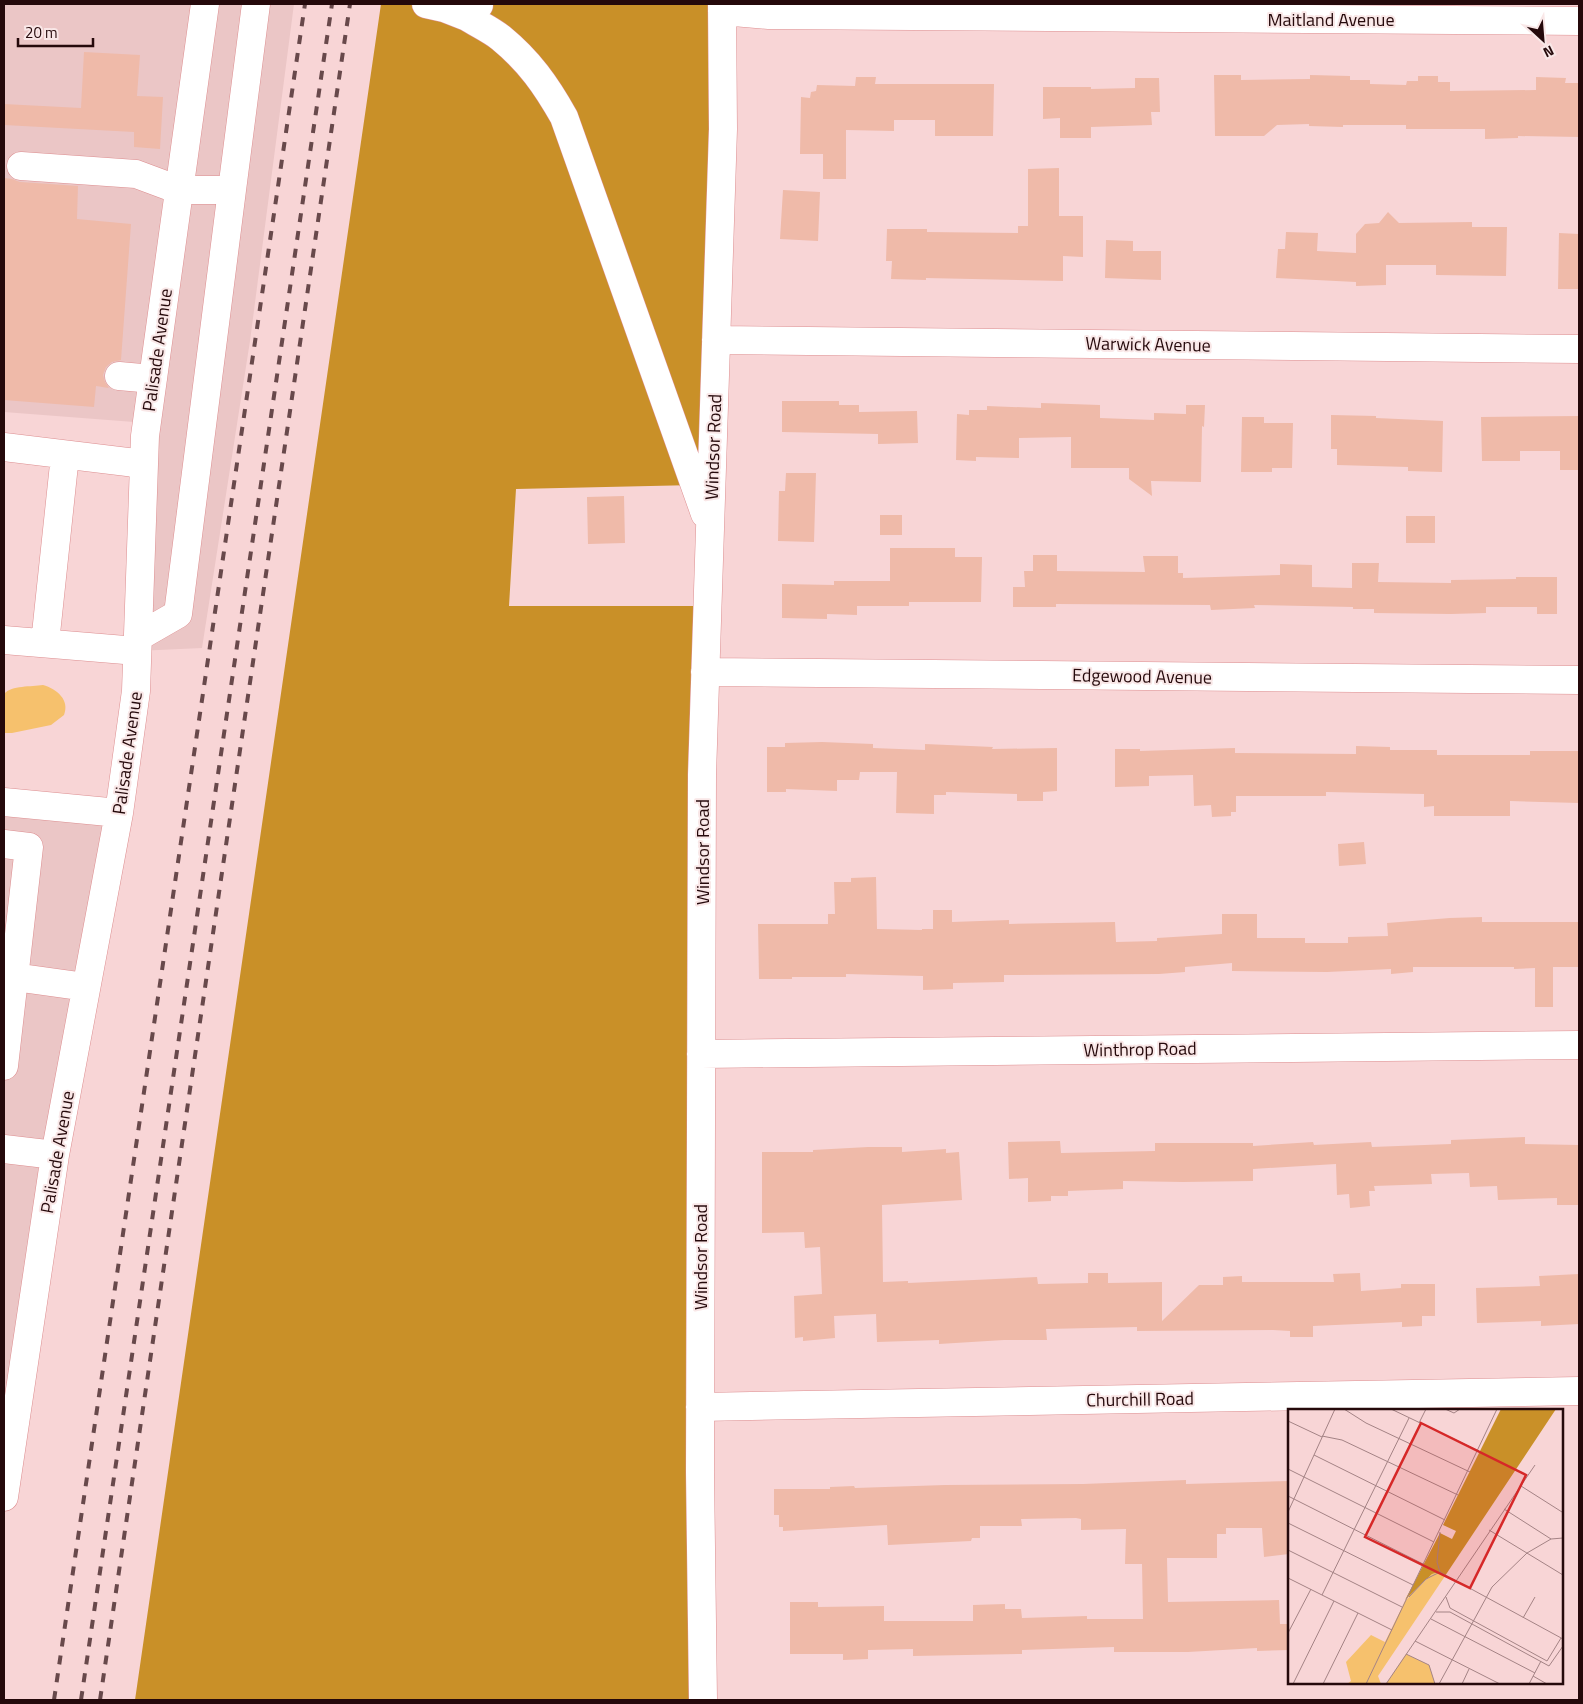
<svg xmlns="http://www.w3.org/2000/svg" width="1583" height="1704" viewBox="0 0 1583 1704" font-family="'Titillium Web',sans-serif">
<rect width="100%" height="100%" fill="#f8d5d6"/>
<path fill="#ebc6c6" d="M 4,4 L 294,4 L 250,341 L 202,648 L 137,651 L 147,423 L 4,412 Z
M 4,802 L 119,813 L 4,1497 Z"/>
<path fill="#f6c16d" d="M 43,685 C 57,689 70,700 64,715 L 51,725 L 12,733 L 4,733 L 4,694 C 12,685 31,687 43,685 Z"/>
<path fill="#c99028" d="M 381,4 L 722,4 L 710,528 L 695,485 L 516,489 L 509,606 L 708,606 L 703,1700 L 135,1700 Z"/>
<path fill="#efbaa9" d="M 84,52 L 140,55 L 137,96 L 163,97 L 160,149 L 134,147 L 134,132 L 4,125 L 4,104 L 81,108 Z
M 1214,75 L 1241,75 L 1241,80 L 1310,79 L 1310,75 L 1350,76 L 1350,80 L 1370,80 L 1370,84 L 1406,85 L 1407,81 L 1418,81 L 1418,76 L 1438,76 L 1438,82 L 1450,82 L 1450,91 L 1536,90 L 1536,77 L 1566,78 L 1565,83 L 1579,83 L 1579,137 L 1518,136 L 1518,138 L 1485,139 L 1485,129 L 1406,129 L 1406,125 L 1343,125 L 1343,127 L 1309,126 L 1309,124 L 1277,125 L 1264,136 L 1215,136 Z
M 856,77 L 876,77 L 875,84 L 994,84 L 993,136 L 935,136 L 935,120 L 894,120 L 894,131 L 846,130 L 846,179 L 823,179 L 823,154 L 800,154 L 801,97 L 810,98 L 811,92 L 816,91 L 817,85 L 855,86 Z
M 1135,78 L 1159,78 L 1160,112 L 1151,112 L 1152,125 L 1091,127 L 1091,138 L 1060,138 L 1060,118 L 1043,119 L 1043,87 L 1091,87 L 1091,89 L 1135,88 Z
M 1059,168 L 1059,216 L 1083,216 L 1083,257 L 1063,256 L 1063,281 L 926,278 L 926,280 L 891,279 L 892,261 L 886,261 L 887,229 L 927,229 L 927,232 L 1018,233 L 1018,226 L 1028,226 L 1028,169 Z
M 4,178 L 12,179 L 20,182 L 78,186 L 77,219 L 131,224 L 121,360 L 112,362 L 106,367 L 103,375 L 105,382 L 109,388 L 96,386 L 94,407 L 4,400 Z
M 783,190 L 820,192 L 818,241 L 780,239 Z
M 1388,212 L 1399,223 L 1472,222 L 1472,227 L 1507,227 L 1506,276 L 1436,275 L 1436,265 L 1386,265 L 1386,285 L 1356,286 L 1356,282 L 1276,278 L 1278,249 L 1285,249 L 1286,232 L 1318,233 L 1317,251 L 1356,253 L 1356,234 L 1365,224 L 1379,223 Z
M 1559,233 L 1579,234 L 1579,289 L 1558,289 Z
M 1106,240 L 1133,241 L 1133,251 L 1161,251 L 1161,280 L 1105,278 Z
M 782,401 L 839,401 L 839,405 L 859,405 L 859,412 L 917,411 L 918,443 L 878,444 L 878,434 L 782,432 Z
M 1041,403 L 1100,405 L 1100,418 L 1154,420 L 1154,413 L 1186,414 L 1186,405 L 1205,405 L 1204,427 L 1202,426 L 1201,482 L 1151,481 L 1152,496 L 1129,479 L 1129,468 L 1071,468 L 1071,437 L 1019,438 L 1019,458 L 976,457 L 976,461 L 956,460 L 957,414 L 969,415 L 969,410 L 987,410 L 987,406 L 1041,408 Z
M 1331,415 L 1376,416 L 1376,418 L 1443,421 L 1442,472 L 1408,471 L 1408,467 L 1337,465 L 1337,449 L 1331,449 Z
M 1579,416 L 1579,470 L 1560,470 L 1560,451 L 1520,451 L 1520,461 L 1482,461 L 1481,417 Z
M 1242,417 L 1264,417 L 1264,423 L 1293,423 L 1292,468 L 1272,468 L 1272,472 L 1241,472 Z
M 786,473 L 816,473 L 814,542 L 778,541 L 779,491 L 785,491 Z
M 624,496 L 625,543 L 588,544 L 587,497 Z
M 880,515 L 902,515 L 902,535 L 880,535 Z
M 1406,516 L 1435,516 L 1435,543 L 1406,543 Z
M 890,548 L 955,548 L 955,557 L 982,557 L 981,602 L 909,602 L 909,606 L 857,606 L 857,615 L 827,614 L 827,619 L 782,618 L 782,584 L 834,585 L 834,581 L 890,581 Z
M 1033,555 L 1057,555 L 1057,571 L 1145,572 L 1143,556 L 1178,556 L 1178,573 L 1183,573 L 1183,578 L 1280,575 L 1280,564 L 1312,565 L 1312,587 L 1352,588 L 1352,563 L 1379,563 L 1378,582 L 1451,583 L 1451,580 L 1516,579 L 1516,577 L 1557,577 L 1557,614 L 1537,614 L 1537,607 L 1486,607 L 1486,613 L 1451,614 L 1374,613 L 1374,609 L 1353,609 L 1353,607 L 1254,605 L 1255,608 L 1211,610 L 1210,605 L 1056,604 L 1056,607 L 1013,607 L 1013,587 L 1025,587 L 1024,571 L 1033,571 Z
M 822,742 L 873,744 L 873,748 L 925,750 L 925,744 L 993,747 L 992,749 L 1057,748 L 1057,791 L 1043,792 L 1043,801 L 1017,801 L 1017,794 L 946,792 L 946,795 L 934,795 L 934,814 L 896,813 L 897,772 L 860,772 L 859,780 L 837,780 L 837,791 L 786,789 L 786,792 L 767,792 L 767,747 L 785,747 L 785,743 Z
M 1356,746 L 1390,747 L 1390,750 L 1437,750 L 1437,755 L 1530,755 L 1530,751 L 1579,751 L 1579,803 L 1510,801 L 1510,816 L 1434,816 L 1434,806 L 1424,807 L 1424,794 L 1326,792 L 1326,796 L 1236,796 L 1236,812 L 1231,812 L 1231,816 L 1212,817 L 1211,805 L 1194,806 L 1193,775 L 1149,776 L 1149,786 L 1115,787 L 1115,749 L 1140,749 L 1140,751 L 1235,748 L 1235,753 L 1356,754 Z
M 1364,842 L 1366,864 L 1339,866 L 1338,844 Z
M 876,877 L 877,929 L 922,930 L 922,929 L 933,929 L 933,910 L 952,910 L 952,922 L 1009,920 L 1009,924 L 1115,922 L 1116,942 L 1157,941 L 1157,938 L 1222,934 L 1222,914 L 1257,914 L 1257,938 L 1305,938 L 1305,943 L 1348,943 L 1348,937 L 1388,936 L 1387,923 L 1450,918 L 1482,917 L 1482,922 L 1579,922 L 1579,967 L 1553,967 L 1553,1007 L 1535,1007 L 1535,968 L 1514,969 L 1514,967 L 1413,967 L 1413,972 L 1391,974 L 1391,969 L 1327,972 L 1232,971 L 1232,963 L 1185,967 L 1185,972 L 1159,974 L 1004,975 L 1004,982 L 953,983 L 953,989 L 923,990 L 923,976 L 846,974 L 846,977 L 792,977 L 792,979 L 759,979 L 758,924 L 828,924 L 828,914 L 835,914 L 834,882 L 851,882 L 851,878 Z
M 1525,1137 L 1525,1144 L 1579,1145 L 1579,1205 L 1557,1205 L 1557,1198 L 1498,1200 L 1497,1186 L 1470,1187 L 1469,1173 L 1431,1174 L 1432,1184 L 1374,1186 L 1375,1191 L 1369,1191 L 1370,1206 L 1350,1208 L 1349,1194 L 1337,1195 L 1336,1164 L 1253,1169 L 1253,1181 L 1183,1182 L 1123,1181 L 1123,1189 L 1068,1191 L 1068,1196 L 1051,1196 L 1051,1201 L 1028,1202 L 1028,1178 L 1009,1179 L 1008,1142 L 1060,1141 L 1061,1153 L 1155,1151 L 1155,1143 L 1253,1143 L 1253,1146 L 1313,1142 L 1314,1145 L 1371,1142 L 1372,1147 L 1451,1144 L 1451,1140 Z
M 868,1147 L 902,1147 L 902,1152 L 946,1149 L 946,1153 L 959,1152 L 962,1200 L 882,1205 L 883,1282 L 908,1281 L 908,1283 L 1037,1277 L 1038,1284 L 1088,1283 L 1088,1273 L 1108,1273 L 1108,1283 L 1162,1282 L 1162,1321 L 1199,1285 L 1223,1285 L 1223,1277 L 1242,1276 L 1242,1282 L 1334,1282 L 1333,1274 L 1360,1273 L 1361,1291 L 1401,1288 L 1401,1284 L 1435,1284 L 1435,1316 L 1422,1316 L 1422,1326 L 1402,1327 L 1402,1322 L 1313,1326 L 1313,1337 L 1290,1337 L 1290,1331 L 1273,1330 L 1137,1331 L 1137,1327 L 1046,1329 L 1047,1340 L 1004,1340 L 939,1344 L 939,1340 L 877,1342 L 876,1314 L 834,1316 L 835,1338 L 803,1341 L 803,1337 L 795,1338 L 794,1296 L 822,1294 L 820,1247 L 805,1248 L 804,1232 L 762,1233 L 762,1152 L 813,1152 L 813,1150 Z
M 1579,1274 L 1579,1324 L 1541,1326 L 1541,1321 L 1477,1323 L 1476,1288 L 1540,1286 L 1539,1276 Z
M 1186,1480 L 1186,1484 L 1289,1481 L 1289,1518 L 1287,1518 L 1289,1554 L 1264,1557 L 1262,1528 L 1226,1528 L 1226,1534 L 1217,1534 L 1217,1558 L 1167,1558 L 1168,1602 L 1279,1600 L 1280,1624 L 1288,1624 L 1289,1650 L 1257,1651 L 1257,1648 L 1188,1652 L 1114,1652 L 1114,1647 L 1022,1650 L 1022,1654 L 913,1656 L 913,1649 L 868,1650 L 868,1659 L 843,1660 L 843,1654 L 790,1654 L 790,1602 L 818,1602 L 818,1607 L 884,1606 L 884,1621 L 973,1621 L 973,1605 L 1005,1604 L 1005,1609 L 1021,1609 L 1022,1618 L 1087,1616 L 1087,1619 L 1143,1619 L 1142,1564 L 1125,1564 L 1126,1529 L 1081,1530 L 1081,1519 L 1076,1518 L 1021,1519 L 1022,1526 L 980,1526 L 980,1538 L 972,1538 L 971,1541 L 888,1545 L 887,1525 L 783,1531 L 783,1527 L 779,1527 L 779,1515 L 774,1515 L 774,1489 L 830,1489 L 830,1487 L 854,1486 L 855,1488 L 945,1485 L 1083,1484 Z"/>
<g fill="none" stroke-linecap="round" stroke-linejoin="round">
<defs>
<path id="minor" d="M 426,4 L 444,8 L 467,17 L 479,5
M 722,11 L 769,15 L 1579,21
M 467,17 C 478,24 491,30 501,38 C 529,61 546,85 564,117 L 705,514
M 21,166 L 136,174 L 179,190 L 232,190 L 178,614 L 138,637
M 232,190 L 256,4
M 716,340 L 1579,349
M 119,376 L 153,379
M 4,447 L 144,464
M 4,640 L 137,651
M 45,643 L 65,455
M 705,672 L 1579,680
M 4,802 L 119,813
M 4,844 L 29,847 L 4,1066
M 14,977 L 86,987
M 701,1054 L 1579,1045
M 4,1149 L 55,1155
M 700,1407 L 1579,1391
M 4,1497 L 55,1155 L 119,813 L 136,691 L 145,436 L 205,4
M 703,1700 L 700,1472 L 702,775 L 723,129 L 722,4"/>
</defs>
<use href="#minor" stroke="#dd8e90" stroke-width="29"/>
<use href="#minor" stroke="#fff" stroke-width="28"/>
<path stroke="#68494b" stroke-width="4" stroke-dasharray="9 9" stroke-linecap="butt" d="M 54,1700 L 305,4
M 81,1700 L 332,4
M 100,1700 L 350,4"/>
</g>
<g text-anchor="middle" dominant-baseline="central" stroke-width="4" stroke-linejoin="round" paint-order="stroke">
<g font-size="18" fill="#25090b" stroke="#f9e7e7">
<text x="1331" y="19">Maitland Avenue</text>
<text transform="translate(1148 344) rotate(1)">Warwick Avenue</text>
<text transform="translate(157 350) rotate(-82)">Palisade Avenue</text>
<text transform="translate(713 447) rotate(-88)">Windsor Road</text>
<text transform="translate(1142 676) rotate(1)">Edgewood Avenue</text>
<text transform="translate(127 753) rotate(-82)">Palisade Avenue</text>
<text transform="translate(702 852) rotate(-90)">Windsor Road</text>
<text transform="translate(1140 1049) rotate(-1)">Winthrop Road</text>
<text transform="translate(57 1152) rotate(-80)">Palisade Avenue</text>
<text transform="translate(700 1257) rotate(-90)">Windsor Road</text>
<text transform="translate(1140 1399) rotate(-1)">Churchill Road</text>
</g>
</g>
<g transform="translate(1288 1409)">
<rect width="275" height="275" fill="#f8d5d6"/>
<path d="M 151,163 L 157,167 L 90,267 L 93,275 L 59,275 L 63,272 L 58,253 L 83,226 L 97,233 L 117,192 L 144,165 ZM 118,245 L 141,256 L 147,275 L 98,275 Z" fill="#f6c16d"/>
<path d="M 213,0 L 268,0 L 157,167 L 151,163 L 144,165 L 117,191 L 152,124 L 164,130 L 168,122 L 155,116 Z" fill="#c99028"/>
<path fill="none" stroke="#a48385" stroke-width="1" d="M 56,0 L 78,14 L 182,63M 103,0 L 191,42M 157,0 L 166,4 L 172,0M 0,12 L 34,28M 131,14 L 138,0M 34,27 L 54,31 L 170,86M 26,46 L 157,111M 0,60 L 146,133M 233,77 L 274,103M 0,87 L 135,155M 216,100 L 263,130 L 275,129M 0,103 L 47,0M 0,114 L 125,176M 201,121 L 275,166M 0,141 L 114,198M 152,163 L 149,153 L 152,123M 0,169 L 104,221M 34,186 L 121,9M 121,188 L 138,170 L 152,163 L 275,230M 158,188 L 162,199 L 259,252 L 273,229M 148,203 L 162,203 L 261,257 L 275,237M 235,209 L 247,188M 143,210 L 247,264M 0,224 L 23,180M 127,232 L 212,275M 118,245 L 141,256 L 147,275M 245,267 L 259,275M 5,275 L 46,192M 35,275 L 70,204M 78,275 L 209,0M 98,275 L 247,56M 151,275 L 204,178 L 239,144 L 263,130M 174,275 L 181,260M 241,275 L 253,252"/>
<path fill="#d62828" fill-opacity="0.15" stroke="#d62828" stroke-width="2.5" d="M 133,14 L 238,66 L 182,179 L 77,128 Z"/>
<rect width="275" height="275" fill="none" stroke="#25090b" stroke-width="2.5"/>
</g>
<rect width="1583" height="1704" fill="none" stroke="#25090b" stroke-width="10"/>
<g transform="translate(1543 40) rotate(154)" stroke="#f9e7e7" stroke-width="4" paint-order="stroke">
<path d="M0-4L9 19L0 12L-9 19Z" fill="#25090b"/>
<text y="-8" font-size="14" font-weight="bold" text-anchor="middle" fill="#25090b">N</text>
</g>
<path d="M18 38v8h75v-8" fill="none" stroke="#25090b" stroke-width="2.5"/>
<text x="25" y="38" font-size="15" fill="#25090b" stroke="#f9e7e7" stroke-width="4" paint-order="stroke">20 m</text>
</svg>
